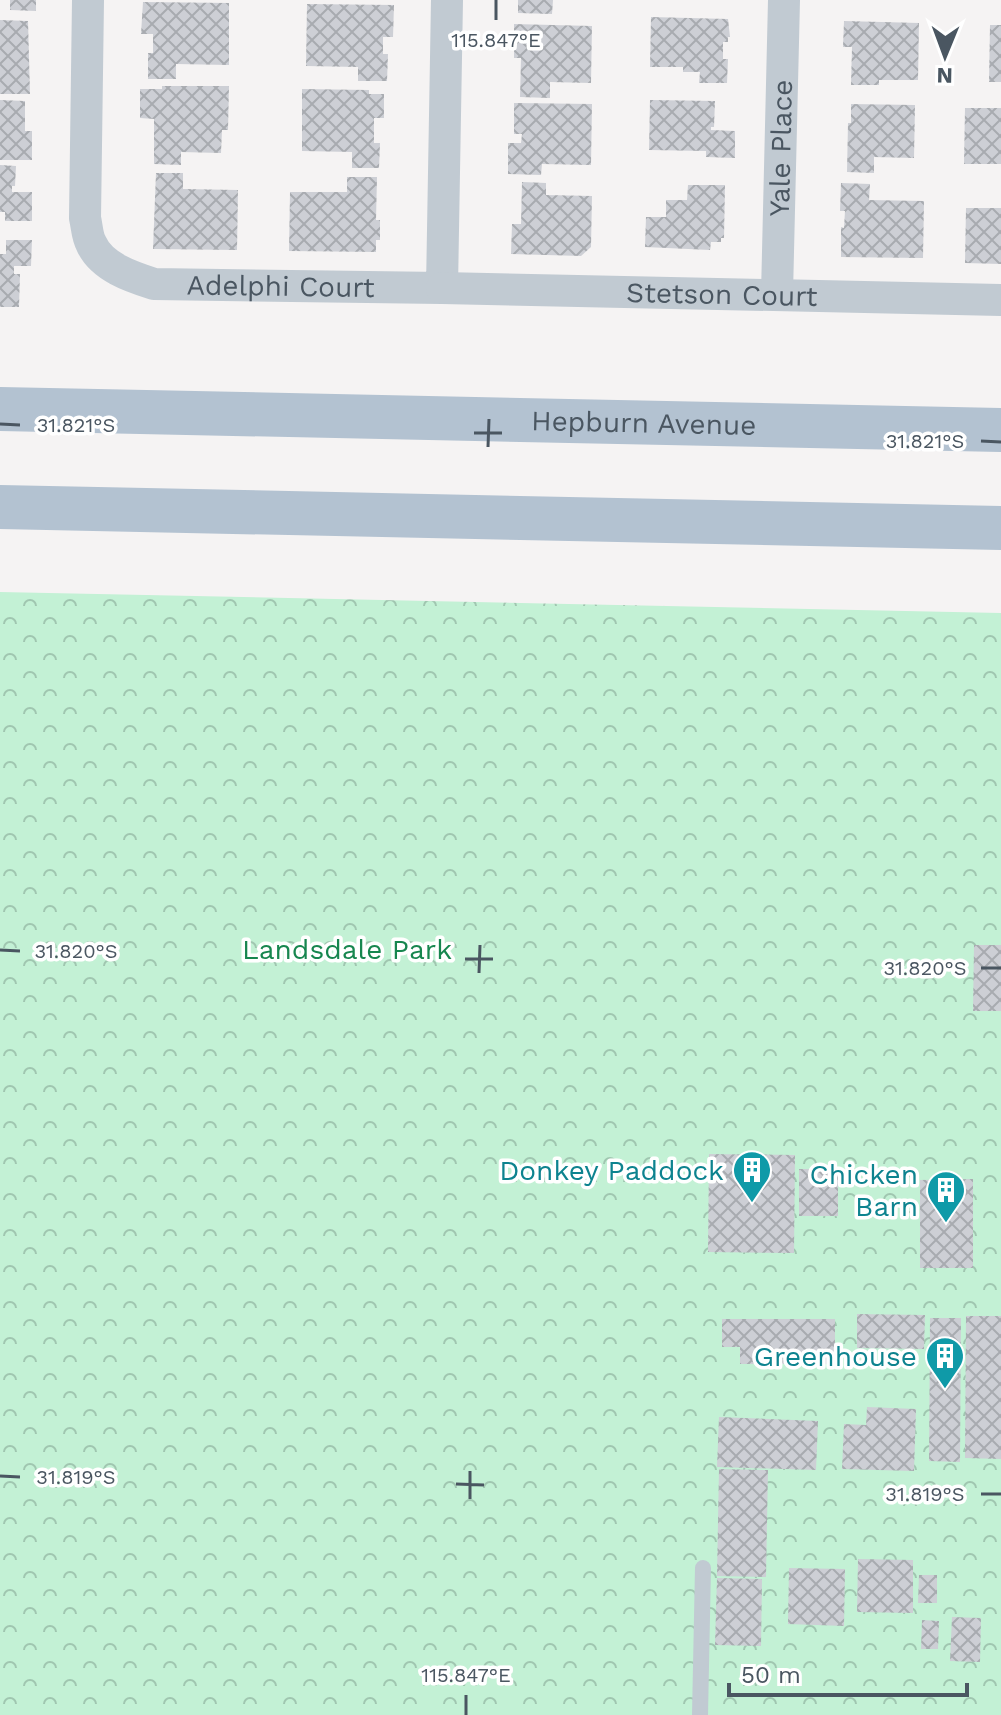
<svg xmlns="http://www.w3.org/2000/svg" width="1001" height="1715" viewBox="0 0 1001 1715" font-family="'Work Sans',sans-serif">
<defs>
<pattern id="park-crowns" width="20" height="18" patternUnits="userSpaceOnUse" patternTransform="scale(2)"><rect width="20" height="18" fill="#c3f1d5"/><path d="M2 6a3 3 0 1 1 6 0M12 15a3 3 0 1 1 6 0" fill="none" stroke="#a0c6b0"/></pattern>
<pattern id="building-cross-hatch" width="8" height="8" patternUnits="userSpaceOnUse" patternTransform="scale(2)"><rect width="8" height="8" fill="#cdcfd5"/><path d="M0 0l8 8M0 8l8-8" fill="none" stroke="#a8abb0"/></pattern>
</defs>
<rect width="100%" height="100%" fill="#f5f3f3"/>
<path fill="url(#park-crowns)" d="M 0,592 L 1001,613 L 1001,1715 L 0,1715 Z"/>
<path fill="url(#building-cross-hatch)" d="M 10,0 L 36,0 L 36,11 L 10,10 Z
M 518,0 L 553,0 L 552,14 L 518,13 Z
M 143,2 L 229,3 L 229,65 L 176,64 L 176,79 L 148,79 L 148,53 L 153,53 L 153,34 L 141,34 Z
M 307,4 L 394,5 L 393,37 L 383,37 L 383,54 L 388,54 L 387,81 L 358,81 L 358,67 L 306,66 Z
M 651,17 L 728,19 L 730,37 L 728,37 L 728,42 L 723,42 L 723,59 L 728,59 L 727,83 L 699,83 L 700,72 L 683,72 L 683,67 L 650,67 Z
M 0,20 L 28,21 L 30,94 L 0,94 Z
M 844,21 L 919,23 L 918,80 L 879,80 L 879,85 L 851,85 L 852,47 L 843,47 Z
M 514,24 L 592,26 L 591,83 L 550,82 L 550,98 L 520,97 L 521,58 L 514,58 Z
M 990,25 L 1001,25 L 1001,82 L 989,82 Z
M 162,86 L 229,86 L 228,130 L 222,130 L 221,153 L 181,152 L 181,165 L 154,164 L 154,119 L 140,118 L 140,89 L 162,89 Z
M 302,89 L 369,90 L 369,94 L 384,94 L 384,118 L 374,118 L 374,143 L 380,143 L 379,168 L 352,168 L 352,152 L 302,151 Z
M 0,100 L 25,101 L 25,131 L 32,131 L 32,160 L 0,160 Z
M 650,100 L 715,101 L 714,127 L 711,127 L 711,130 L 735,131 L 735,158 L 706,157 L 706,151 L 649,150 Z
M 514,103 L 592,104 L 591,165 L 542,164 L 541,175 L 508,174 L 508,143 L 521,143 L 522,134 L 514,134 Z
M 851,104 L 915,105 L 914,158 L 874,157 L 874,173 L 847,172 L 848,123 L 851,123 Z
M 965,108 L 1001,108 L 1001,164 L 964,164 Z
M 0,165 L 16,166 L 15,186 L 12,186 L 12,192 L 32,192 L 32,221 L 5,221 L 5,212 L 0,212 Z
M 156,173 L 183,173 L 183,189 L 238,190 L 237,250 L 153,249 Z
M 347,177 L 377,177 L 376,220 L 380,220 L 380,240 L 376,240 L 376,252 L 289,251 L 290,192 L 347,192 Z
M 522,182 L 546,183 L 546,195 L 592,196 L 591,247 L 581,256 L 511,254 L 512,224 L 521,224 Z
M 841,183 L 870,184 L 869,200 L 924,201 L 923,258 L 841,257 L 841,227 L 844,228 L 845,211 L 840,211 Z
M 688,185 L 725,185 L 724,238 L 721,238 L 721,242 L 711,242 L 710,250 L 645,247 L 646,217 L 666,217 L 666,200 L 687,200 Z
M 966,208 L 1001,208 L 1001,264 L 965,263 Z
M 6,240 L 32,240 L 31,266 L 14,266 L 14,274 L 20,274 L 19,307 L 0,307 L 0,254 L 6,254 Z
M 974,945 L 1001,945 L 1001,1011 L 973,1011 Z
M 709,1154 L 795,1155 L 794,1253 L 708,1252 Z
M 799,1169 L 838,1169 L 838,1216 L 799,1216 Z
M 973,1179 L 973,1268 L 920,1268 L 920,1180 Z
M 857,1314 L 925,1315 L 924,1349 L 857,1348 Z
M 966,1316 L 1001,1316 L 1001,1459 L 965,1458 Z
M 930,1318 L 961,1318 L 960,1462 L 929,1461 Z
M 722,1319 L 835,1319 L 835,1364 L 740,1364 L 740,1347 L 722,1347 Z
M 867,1407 L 916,1409 L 914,1471 L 842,1469 L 844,1424 L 866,1425 Z
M 719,1417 L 818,1421 L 816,1470 L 717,1467 Z
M 719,1469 L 768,1470 L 766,1577 L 717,1576 Z
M 858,1559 L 913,1560 L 913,1613 L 857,1612 Z
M 789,1568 L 845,1569 L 844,1626 L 788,1624 Z
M 919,1575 L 937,1575 L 937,1603 L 918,1603 Z
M 717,1578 L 762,1579 L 761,1646 L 715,1645 Z
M 952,1617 L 981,1618 L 980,1662 L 950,1661 Z
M 922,1620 L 939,1621 L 938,1649 L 921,1649 Z"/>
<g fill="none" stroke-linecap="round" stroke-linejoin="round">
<path stroke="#c1cad2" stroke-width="16" d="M 700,1715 L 703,1568"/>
<g stroke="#c1cad2" stroke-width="32">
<path id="s1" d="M 88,0 L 85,218 C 87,226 87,236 91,243 C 101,267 132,277 154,284 L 442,288 L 447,0"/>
<path id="s2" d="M 442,288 L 1001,300"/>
<path id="s3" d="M 777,294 L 784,0"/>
</g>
<g stroke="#b3c2d1" stroke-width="44">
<path id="s4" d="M 0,409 L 1001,430"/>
<path d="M 0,507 L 1001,528"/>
</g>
</g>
<path fill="none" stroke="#4a5661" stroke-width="3" d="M 496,20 L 496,0M 0,424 L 20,425M 474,433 L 502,433M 981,441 L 1001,442M 488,447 L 489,419M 0,950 L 20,951M 465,959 L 493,959M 981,968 L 1001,968M 479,973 L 480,945M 0,1476 L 20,1477M 456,1484 L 484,1485M 981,1494 L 1001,1494M 470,1499 L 470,1471M 466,1715 L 466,1695"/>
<defs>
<symbol id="building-pin" viewBox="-11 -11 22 30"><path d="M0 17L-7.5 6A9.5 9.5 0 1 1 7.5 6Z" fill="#0f9aa8" stroke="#fff"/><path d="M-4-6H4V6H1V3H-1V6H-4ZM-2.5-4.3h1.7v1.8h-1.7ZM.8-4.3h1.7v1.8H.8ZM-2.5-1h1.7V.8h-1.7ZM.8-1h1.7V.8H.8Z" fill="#fff"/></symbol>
</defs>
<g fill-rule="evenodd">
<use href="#building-pin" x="730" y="1148" width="44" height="60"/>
<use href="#building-pin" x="924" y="1168" width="44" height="60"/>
<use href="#building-pin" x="923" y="1334" width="44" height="60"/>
</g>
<g text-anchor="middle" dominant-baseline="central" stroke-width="7" stroke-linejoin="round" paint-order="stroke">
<g font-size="28" fill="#4a5661" stroke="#fff">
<text stroke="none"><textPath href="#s3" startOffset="146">Yale Place</textPath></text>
<text stroke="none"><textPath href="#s1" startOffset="448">Adelphi Court</textPath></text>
<text stroke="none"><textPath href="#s2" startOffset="280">Stetson Court</textPath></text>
<text stroke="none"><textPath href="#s4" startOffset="644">Hepburn Avenue</textPath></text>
</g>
<g font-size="28" fill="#17864f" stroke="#fff">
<text x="347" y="949">Landsdale Park</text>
</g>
<g font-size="28" fill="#0d838f" stroke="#fff" text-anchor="end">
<text x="724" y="1170">Donkey Paddock</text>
<text x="918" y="1174">Chicken<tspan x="918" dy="32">Barn</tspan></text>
<text x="917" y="1356">Greenhouse</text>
</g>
</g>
<g font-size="20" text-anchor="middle" fill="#4a5661" stroke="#fff" stroke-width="7" stroke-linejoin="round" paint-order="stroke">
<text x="496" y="47">115.847°E</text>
<text x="76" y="432">31.821°S</text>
<text x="925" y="448">31.821°S</text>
<text x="76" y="958">31.820°S</text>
<text x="925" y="975">31.820°S</text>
<text x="76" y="1484">31.819°S</text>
<text x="925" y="1501">31.819°S</text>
<text x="466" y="1682">115.847°E</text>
</g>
<g transform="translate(945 56) rotate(181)" stroke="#ffffff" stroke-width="6" paint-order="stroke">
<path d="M0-6L14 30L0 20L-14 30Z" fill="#4a5661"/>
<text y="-12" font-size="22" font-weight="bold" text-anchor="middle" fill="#4a5661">N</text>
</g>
<path d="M729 1683v12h238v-12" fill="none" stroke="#4a5661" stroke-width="4"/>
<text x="741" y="1683" font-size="24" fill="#4a5661" stroke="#ffffff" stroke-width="6" paint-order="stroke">50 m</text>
</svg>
